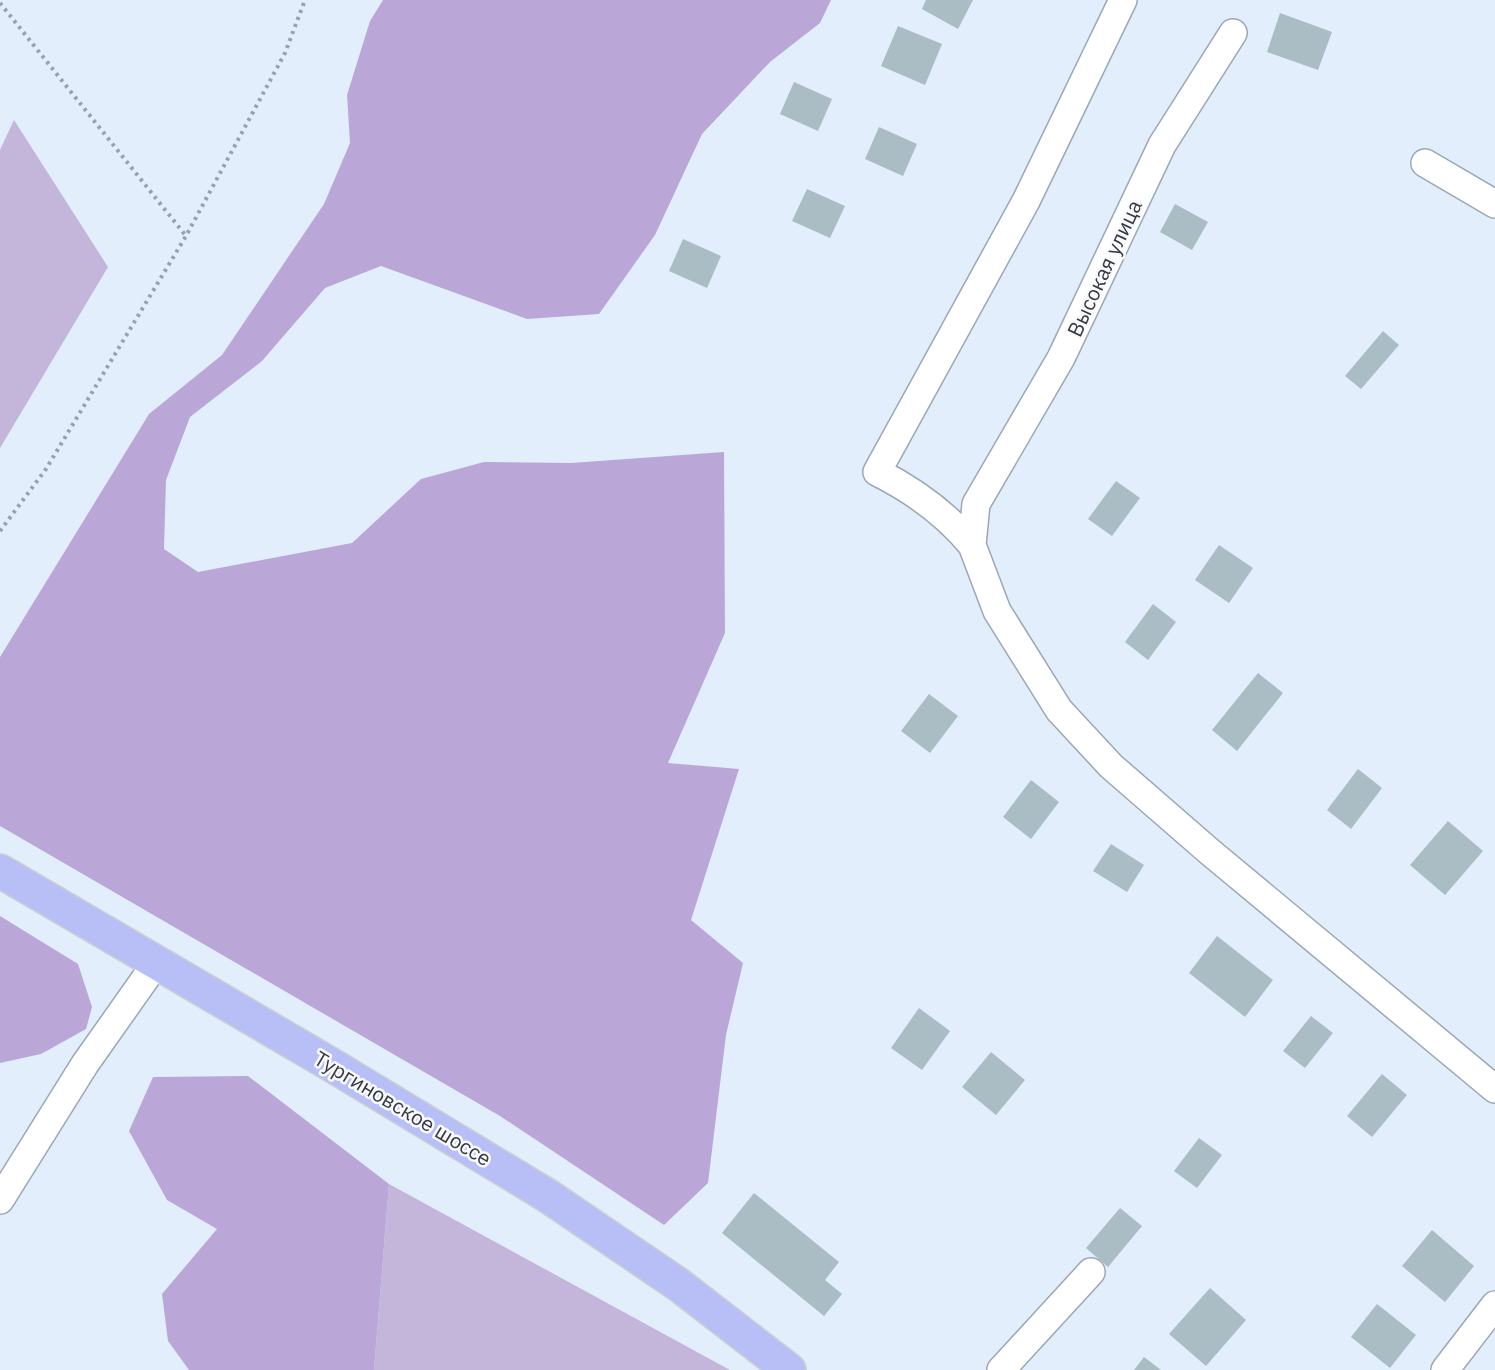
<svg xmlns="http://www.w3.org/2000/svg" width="1495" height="1370" viewBox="0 0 1495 1370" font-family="'IBM Plex Sans',sans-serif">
<rect width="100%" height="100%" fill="#e2eefc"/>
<path fill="#c4b5db" d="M 14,120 L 108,267 L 0,448 L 0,150 Z
M 389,1184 L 730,1370 L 374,1370 Z"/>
<path fill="#baa7d8" d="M 383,0 L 831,0 L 820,23 L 770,62 L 702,134 L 655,235 L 599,314 L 527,319 L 381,266 L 325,288 L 262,361 L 190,417 L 166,480 L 164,549 L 198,572 L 352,543 L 421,479 L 484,462 L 571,463 L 724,452 L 725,633 L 668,763 L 739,769 L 691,920 L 743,963 L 726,1035 L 708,1183 L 664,1225 L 500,1116 L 0,826 L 0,657 L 149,414 L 222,355 L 324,204 L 350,143 L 347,95 L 370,21 Z
M 0,916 L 78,964 L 92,1007 L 86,1029 L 41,1054 L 0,1063 Z
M 248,1076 L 389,1184 L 374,1370 L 189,1370 L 168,1341 L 162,1294 L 217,1229 L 167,1200 L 129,1131 L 153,1077 Z"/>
<path fill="#aabcc4" d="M 926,0 L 973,0 L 958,29 L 922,9 Z
M 1280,13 L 1332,32 L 1318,70 L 1267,52 Z
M 898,26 L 942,44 L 925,85 L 881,66 Z
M 794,82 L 832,99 L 818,131 L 780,114 Z
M 879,127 L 917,144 L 903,176 L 865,159 Z
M 807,189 L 845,206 L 830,238 L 792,221 Z
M 1175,204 L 1208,222 L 1192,250 L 1160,232 Z
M 683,239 L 721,256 L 707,288 L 669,271 Z
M 1383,331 L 1399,345 L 1361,389 L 1345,376 Z
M 1116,481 L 1140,498 L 1112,536 L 1088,519 Z
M 1219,545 L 1253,568 L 1229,603 L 1195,580 Z
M 1153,604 L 1176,622 L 1148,660 L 1125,642 Z
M 1258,673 L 1283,693 L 1237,751 L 1212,730 Z
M 929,694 L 958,716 L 930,753 L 901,731 Z
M 1358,769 L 1382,788 L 1351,829 L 1327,810 Z
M 1031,780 L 1059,802 L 1031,839 L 1003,817 Z
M 1448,821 L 1483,851 L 1445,895 L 1410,865 Z
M 1111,844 L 1144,865 L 1127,892 L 1093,871 Z
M 1217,936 L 1273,980 L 1245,1017 L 1189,973 Z
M 919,1008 L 950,1031 L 922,1070 L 891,1048 Z
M 1311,1016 L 1333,1033 L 1305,1068 L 1283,1051 Z
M 991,1052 L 1025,1080 L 996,1115 L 962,1087 Z
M 1382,1074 L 1407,1095 L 1372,1137 L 1347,1116 Z
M 1199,1138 L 1222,1155 L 1197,1188 L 1174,1171 Z
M 754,1193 L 839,1262 L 825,1280 L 842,1294 L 824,1316 L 722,1233 Z
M 1120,1208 L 1142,1226 L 1108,1267 L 1086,1248 Z
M 1432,1230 L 1474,1266 L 1445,1302 L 1402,1266 Z
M 1210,1288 L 1246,1320 L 1206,1366 L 1169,1334 Z
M 1377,1304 L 1416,1335 L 1390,1368 L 1351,1337 Z
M 1144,1357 L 1161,1370 L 1134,1370 Z"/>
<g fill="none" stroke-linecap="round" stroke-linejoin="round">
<defs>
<path id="minor" d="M 1233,33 L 1162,145 L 1061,358 L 976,504 L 972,545 L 997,611 L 1059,710 L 1111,766 L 1210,852 L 1495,1089
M 1425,163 L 1495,204
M 972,545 C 946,514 913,490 877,472 L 1026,201 L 1123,0
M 0,1200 L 85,1064 L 157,962
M 1001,1370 L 1091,1272
M 1445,1370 L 1495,1305"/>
<path id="major" d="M 0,871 L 330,1064 L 548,1196 L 679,1285 L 789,1370"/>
</defs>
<use href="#minor" stroke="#9ba7b4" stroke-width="30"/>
<use href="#major" stroke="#cfd0d1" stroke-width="36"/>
<path stroke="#98a0ab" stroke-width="4" stroke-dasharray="3 4.5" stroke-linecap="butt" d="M 0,3 L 186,236
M 0,531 L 46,469 L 186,236 L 285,53 L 305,0"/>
<use href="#minor" stroke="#fff" stroke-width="27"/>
<use href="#major" stroke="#b8bff7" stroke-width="33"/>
</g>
<g text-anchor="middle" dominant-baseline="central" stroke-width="5" stroke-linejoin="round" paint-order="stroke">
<g font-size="21" fill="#373b41" stroke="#f8fafd">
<text transform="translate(1104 268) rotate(-65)">Высокая улица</text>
<text transform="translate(403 1108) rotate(31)">Тургиновское шоссе</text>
</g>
</g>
</svg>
